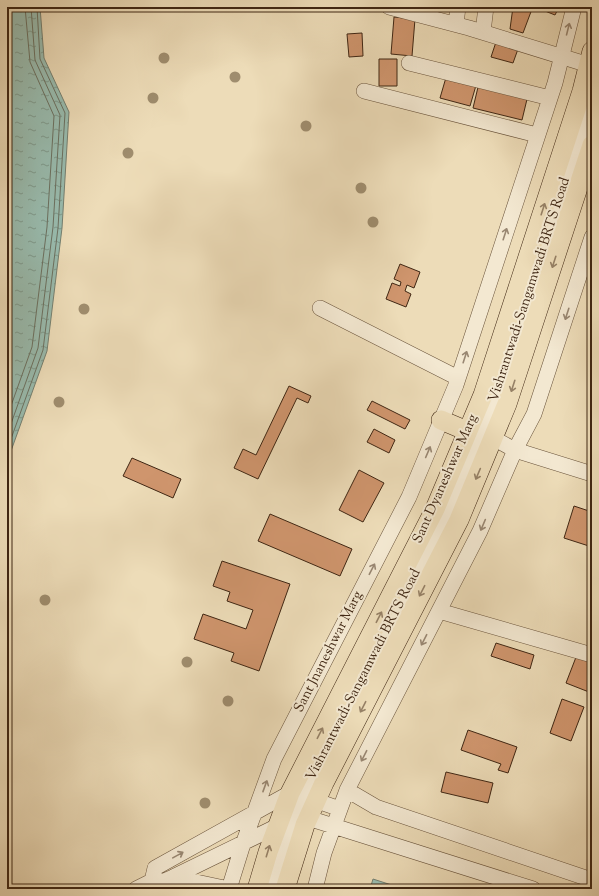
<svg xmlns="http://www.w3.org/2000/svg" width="599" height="896" viewBox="0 0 599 896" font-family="'Sorts Mill Goudy',serif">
<defs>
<pattern id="water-ripples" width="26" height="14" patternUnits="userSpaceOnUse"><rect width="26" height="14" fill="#99bcaf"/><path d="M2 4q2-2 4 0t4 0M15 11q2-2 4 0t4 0" fill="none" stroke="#7e998d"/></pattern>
</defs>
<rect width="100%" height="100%" fill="#eddcb8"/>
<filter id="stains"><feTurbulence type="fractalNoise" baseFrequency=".005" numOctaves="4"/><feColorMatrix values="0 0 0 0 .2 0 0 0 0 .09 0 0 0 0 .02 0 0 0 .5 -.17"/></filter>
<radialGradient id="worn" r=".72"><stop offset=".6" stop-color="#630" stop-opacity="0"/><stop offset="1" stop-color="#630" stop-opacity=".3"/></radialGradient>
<path fill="url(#water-ripples)" stroke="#758071" d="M 7,7 L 40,7 L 44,58 L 69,112 L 62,228 L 47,351 L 7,462 Z
M 373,879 L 404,889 L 370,889 Z"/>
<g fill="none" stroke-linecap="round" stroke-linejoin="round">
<path stroke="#6c7161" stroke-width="1" d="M 7,417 L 32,347 L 47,227 L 54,116 L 30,62 L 25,7
M 7,435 L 38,348 L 53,227 L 60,115 L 35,60 L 31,7
M 7,450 L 43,350 L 58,228 L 65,113 L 40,59 L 37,7"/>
</g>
<path fill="#cf956d" stroke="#3f2613" d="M 513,7 L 532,9 L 523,33 L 510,29 Z
M 535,7 L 559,7 L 555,15 Z
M 394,17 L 415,19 L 412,56 L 391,54 Z
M 362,33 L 363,56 L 349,57 L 347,34 Z
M 496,42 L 518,49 L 513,63 L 491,57 Z
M 379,59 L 397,59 L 397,86 L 379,86 Z
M 447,74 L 477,82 L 470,106 L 440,98 Z
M 479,83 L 528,95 L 522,120 L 473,108 Z
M 400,264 L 420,272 L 414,288 L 407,285 L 405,291 L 411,294 L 406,307 L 386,299 L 392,283 L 400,286 L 401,282 L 394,279 Z
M 289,386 L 311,396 L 308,403 L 297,398 L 258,479 L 234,468 L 243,449 L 256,455 Z
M 372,401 L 410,420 L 405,429 L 367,410 Z
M 374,429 L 395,440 L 389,453 L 367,442 Z
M 132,458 L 181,479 L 173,498 L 123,476 Z
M 359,470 L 384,483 L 363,522 L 339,510 Z
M 574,506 L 592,512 L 592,547 L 564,538 Z
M 270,514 L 352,549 L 340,576 L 258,541 Z
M 222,561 L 290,584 L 259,671 L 231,661 L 234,653 L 194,639 L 203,614 L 246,629 L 253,610 L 227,601 L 230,592 L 213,586 Z
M 496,643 L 534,655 L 530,669 L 491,656 Z
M 578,652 L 592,657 L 592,683 L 589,692 L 566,683 Z
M 562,699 L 584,707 L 571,741 L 550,733 Z
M 468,730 L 517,747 L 508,773 L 498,770 L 501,764 L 461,750 Z
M 446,772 L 493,783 L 488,803 L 441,792 Z"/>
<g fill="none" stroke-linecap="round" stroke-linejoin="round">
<defs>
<path id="minor" d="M 389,7 L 469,28 L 589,65
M 456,24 L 458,7
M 483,32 L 486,7
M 409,63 L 550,98
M 364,91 L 537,135
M 320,308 L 458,378
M 493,438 L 515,450 L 592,474
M 439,611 L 592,655
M 347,790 L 376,807 L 592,880
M 173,877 L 229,889
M 152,881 L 155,868 L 290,793 L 303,796 L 340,809
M 136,889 L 152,881 L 164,881 L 173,877 L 294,818 L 308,818 L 533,889
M 229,889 L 243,844 L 274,759 L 409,497 L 456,385 L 555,83 L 574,7
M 271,889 L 292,820 L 303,796 L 447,514 L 495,400 L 592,103
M 315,889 L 324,853 L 347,790 L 480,531 L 515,450 L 534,414 L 592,237"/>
<path id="major" d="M 441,420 L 467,431
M 257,889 L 268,852 L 290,793 L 435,509 L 483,395 L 582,91 L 592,51
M 285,889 L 305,825 L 324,783 L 459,520 L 507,404 L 592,145"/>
</defs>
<use href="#minor" stroke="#6a543c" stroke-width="16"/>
<use href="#major" stroke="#3f2613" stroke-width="20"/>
<use href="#minor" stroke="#f3e8d1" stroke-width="15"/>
<use href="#major" stroke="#eddcb8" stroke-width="19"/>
</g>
<g fill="#9f8d6e">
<circle cx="164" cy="58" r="5.5"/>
<circle cx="235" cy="77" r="5.5"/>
<circle cx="153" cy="98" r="5.5"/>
<circle cx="306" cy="126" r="5.5"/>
<circle cx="128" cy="153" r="5.5"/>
<circle cx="361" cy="188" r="5.5"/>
<circle cx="373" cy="222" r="5.5"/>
<circle cx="84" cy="309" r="5.5"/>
<circle cx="59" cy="402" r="5.5"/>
<circle cx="45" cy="600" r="5.5"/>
<circle cx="187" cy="662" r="5.5"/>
<circle cx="228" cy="701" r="5.5"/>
<circle cx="205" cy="803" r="5.5"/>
</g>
<defs><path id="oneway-shaft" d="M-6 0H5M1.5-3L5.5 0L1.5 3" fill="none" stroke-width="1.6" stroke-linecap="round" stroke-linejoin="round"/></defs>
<g stroke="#998772">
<use href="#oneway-shaft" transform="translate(568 29) rotate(-76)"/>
<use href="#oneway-shaft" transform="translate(505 234) rotate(-72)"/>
<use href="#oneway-shaft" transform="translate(567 314) rotate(108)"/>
<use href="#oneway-shaft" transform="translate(465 357) rotate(-72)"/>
<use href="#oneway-shaft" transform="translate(428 452) rotate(-67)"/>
<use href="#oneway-shaft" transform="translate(483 525) rotate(113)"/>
<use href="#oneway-shaft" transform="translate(372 569) rotate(-63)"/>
<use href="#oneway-shaft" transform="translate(424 640) rotate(117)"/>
<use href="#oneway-shaft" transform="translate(364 756) rotate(117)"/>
<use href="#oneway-shaft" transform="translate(265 786) rotate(-70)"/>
<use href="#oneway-shaft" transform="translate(178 855) rotate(-29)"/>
</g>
<g stroke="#968166">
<use href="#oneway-shaft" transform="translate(543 209) rotate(-72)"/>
<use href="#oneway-shaft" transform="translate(554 262) rotate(108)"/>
<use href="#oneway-shaft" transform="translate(513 386) rotate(108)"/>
<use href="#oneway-shaft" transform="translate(478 474) rotate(113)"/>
<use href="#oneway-shaft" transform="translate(422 591) rotate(117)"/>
<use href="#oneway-shaft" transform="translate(379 617) rotate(-63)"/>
<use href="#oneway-shaft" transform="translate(363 707) rotate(117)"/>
<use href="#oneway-shaft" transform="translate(320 733) rotate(-63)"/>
<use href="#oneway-shaft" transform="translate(268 851) rotate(-73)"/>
</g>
<g text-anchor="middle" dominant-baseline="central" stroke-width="4" stroke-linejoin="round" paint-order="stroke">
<g font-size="14" fill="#3f2613" stroke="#f3e8d1">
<text transform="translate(530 290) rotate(-72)">Vishrantwadi-Sangamwadi BRTS Road</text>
<text transform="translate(446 479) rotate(-66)">Sant Dyaneshwar Marg</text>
<text transform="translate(329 652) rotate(-63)">Sant Jnaneshwar Marg</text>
<text transform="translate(364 675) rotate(-63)">Vishrantwadi-Sangamwadi BRTS Road</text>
</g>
</g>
<rect width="599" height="896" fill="none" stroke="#eddcb8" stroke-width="24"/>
<rect x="8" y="8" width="583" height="880" fill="none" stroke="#3f2613" stroke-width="2"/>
<rect x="12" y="12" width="575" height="872" fill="none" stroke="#3f2613"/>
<rect width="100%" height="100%" filter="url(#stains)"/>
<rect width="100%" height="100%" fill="url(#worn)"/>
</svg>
